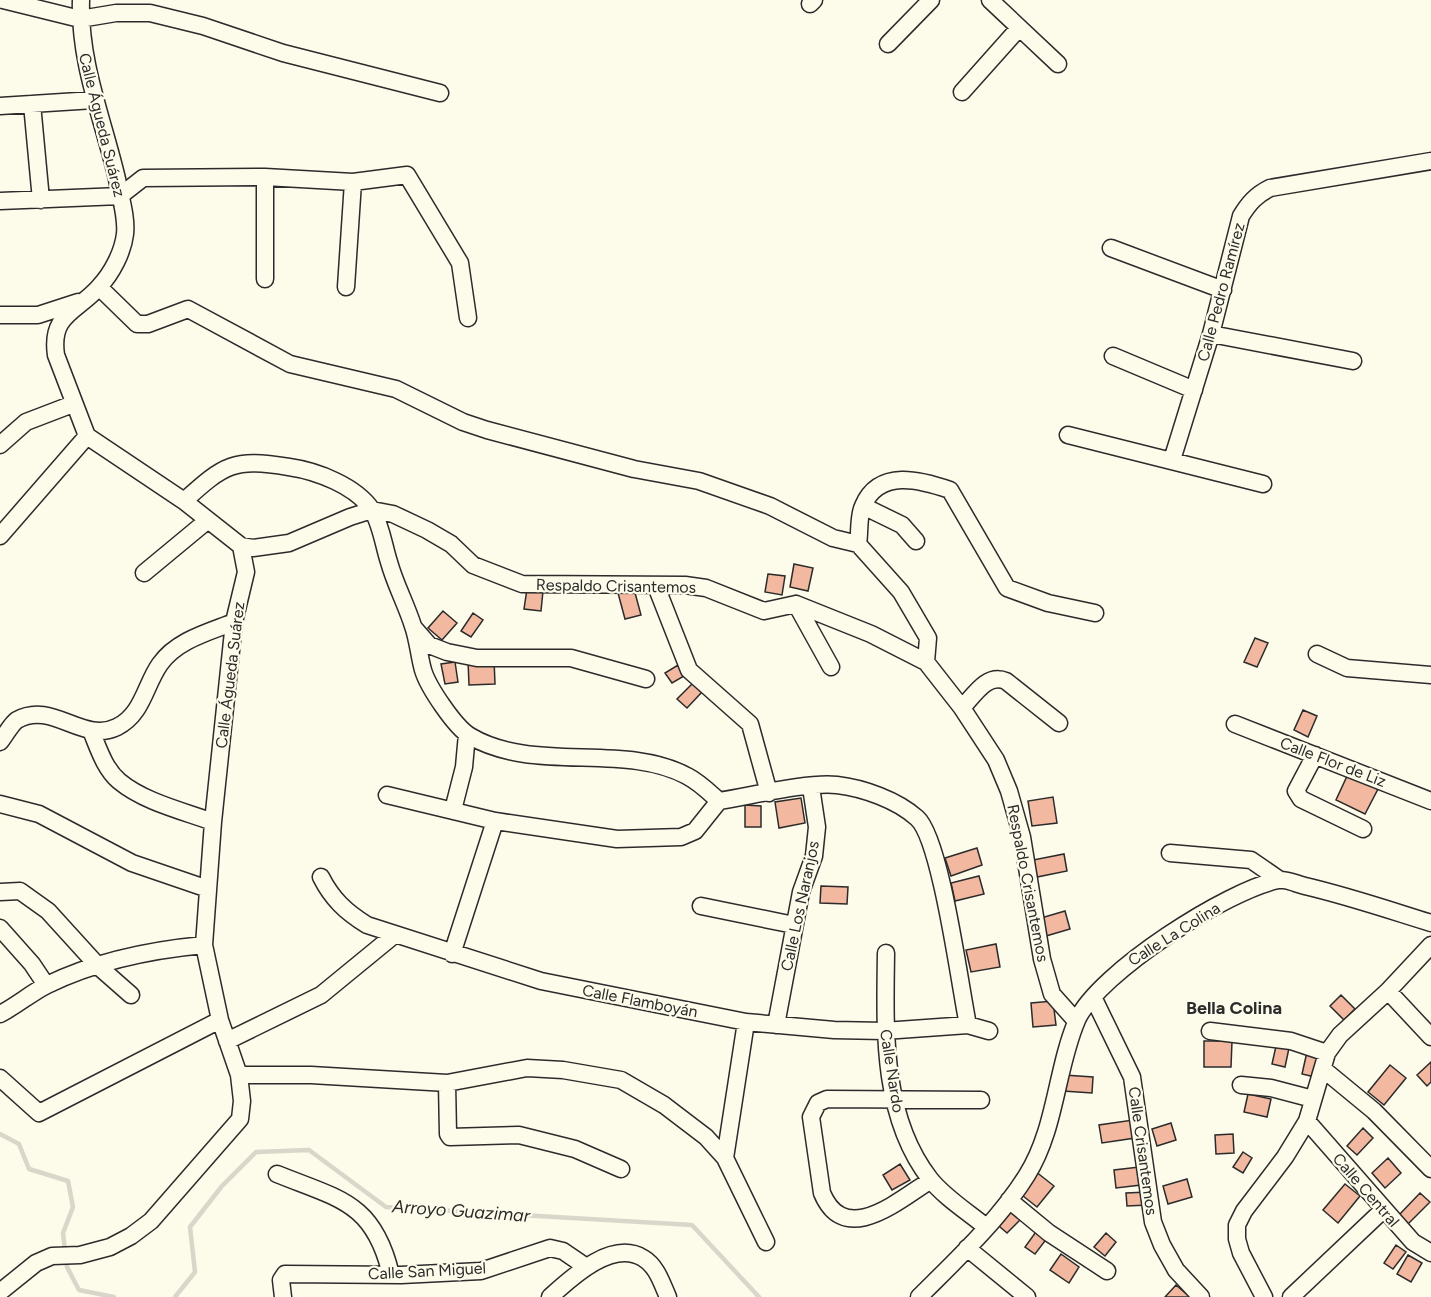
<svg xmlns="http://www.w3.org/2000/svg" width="1431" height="1297" viewBox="0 0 1431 1297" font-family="Figtree,sans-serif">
<rect width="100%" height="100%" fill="#fdfbea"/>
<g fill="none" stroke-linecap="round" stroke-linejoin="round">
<path stroke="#d8d7c9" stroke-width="4.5" d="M 0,1134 L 19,1144 L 29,1169 L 68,1181 L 73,1207 L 63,1233 L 65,1251
M 66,1259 L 67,1267 L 79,1290 L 114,1297
M 175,1297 L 195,1272 L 190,1227 L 222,1186 L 256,1152 L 309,1150 L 386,1207 L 692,1225 L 759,1297"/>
</g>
<path fill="#f2b8a0" stroke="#2b2b2b" stroke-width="1.5" d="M 794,564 L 813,568 L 808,591 L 790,587 Z
M 768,574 L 785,576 L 782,595 L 765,592 Z
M 527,589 L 543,591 L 541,611 L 524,609 Z
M 634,589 L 641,615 L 625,619 L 618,593 Z
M 443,611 L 457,623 L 442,640 L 428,628 Z
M 473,613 L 483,620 L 471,637 L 461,631 Z
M 1255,638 L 1268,643 L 1257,667 L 1244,662 Z
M 494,659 L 495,684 L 469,685 L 468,661 Z
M 455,662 L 458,682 L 445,684 L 441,664 Z
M 678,665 L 684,676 L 672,683 L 665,673 Z
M 693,683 L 702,692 L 687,708 L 677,699 Z
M 1303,710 L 1317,716 L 1308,737 L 1294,730 Z
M 1348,774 L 1378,789 L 1365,814 L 1336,800 Z
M 1053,797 L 1057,823 L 1032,826 L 1028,801 Z
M 801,798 L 805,823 L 779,828 L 775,802 Z
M 745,805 L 761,806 L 761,827 L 745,827 Z
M 977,848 L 982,865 L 951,876 L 945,858 Z
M 1064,854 L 1067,871 L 1037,877 L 1033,860 Z
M 979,876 L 984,894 L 955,901 L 951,883 Z
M 821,886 L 848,887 L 847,904 L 820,903 Z
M 1065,911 L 1070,929 L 1046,936 L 1041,918 Z
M 996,944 L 1000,967 L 971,972 L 966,950 Z
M 1341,995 L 1355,1009 L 1344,1020 L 1330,1006 Z
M 1053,1001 L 1056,1025 L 1033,1027 L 1031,1003 Z
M 1204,1041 L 1232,1041 L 1231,1067 L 1204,1067 Z
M 1276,1046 L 1289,1048 L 1285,1067 L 1272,1064 Z
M 1307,1052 L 1321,1055 L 1315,1077 L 1302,1074 Z
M 1431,1062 L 1431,1082 L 1427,1086 L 1417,1075 Z
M 1390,1065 L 1406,1078 L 1384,1105 L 1368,1092 Z
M 1064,1075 L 1093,1077 L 1092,1093 L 1063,1091 Z
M 1248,1094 L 1271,1099 L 1267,1117 L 1244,1112 Z
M 1133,1120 L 1135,1138 L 1102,1143 L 1099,1125 Z
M 1171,1123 L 1176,1140 L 1157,1146 L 1152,1129 Z
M 1363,1128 L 1373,1138 L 1357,1155 L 1347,1146 Z
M 1233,1134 L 1234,1153 L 1216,1154 L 1215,1135 Z
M 1243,1152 L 1252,1158 L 1243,1173 L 1233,1167 Z
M 1388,1158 L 1401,1173 L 1385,1188 L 1372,1173 Z
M 900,1164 L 910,1180 L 892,1190 L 883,1175 Z
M 1139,1167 L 1141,1185 L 1116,1188 L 1114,1170 Z
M 1035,1171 L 1054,1186 L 1037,1207 L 1018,1192 Z
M 1187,1179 L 1192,1197 L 1168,1204 L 1163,1186 Z
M 1345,1184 L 1360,1196 L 1338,1223 L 1323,1210 Z
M 1147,1192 L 1148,1205 L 1127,1206 L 1126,1193 Z
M 1420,1193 L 1430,1202 L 1408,1224 L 1399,1215 Z
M 1010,1202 L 1024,1216 L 1007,1233 L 992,1220 Z
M 1038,1229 L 1048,1237 L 1035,1254 L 1025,1247 Z
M 1106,1233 L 1116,1242 L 1105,1256 L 1094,1247 Z
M 1396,1245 L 1406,1252 L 1393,1269 L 1384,1263 Z
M 1061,1254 L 1079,1267 L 1069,1283 L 1050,1270 Z
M 1408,1255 L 1422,1263 L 1411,1282 L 1397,1274 Z
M 1176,1285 L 1190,1297 L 1165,1297 Z"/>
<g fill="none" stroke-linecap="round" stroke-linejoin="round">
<defs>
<path id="minor" d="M 3,0 L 80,19 L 116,13 L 150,13 L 203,26 L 283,53 L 440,93
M 990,0 L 1058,64
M 810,4 L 814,0
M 888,44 L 931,0
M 962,92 L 1019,28
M 32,104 L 41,200
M 0,106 L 94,100
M 120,196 L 143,178 L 265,177 L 353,182 L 407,175 L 460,263 L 468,318
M 0,201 L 120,196
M 1111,248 L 1223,290
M 265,279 L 265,177
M 99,287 L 137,324 L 148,324 L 188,309 L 290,364 L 396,389 L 463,422 L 487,430 L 634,469 L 699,481 L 770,506 L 833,538 L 858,544 L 901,592 L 928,638 L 926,662
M 346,287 L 353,182
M 0,315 L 38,315 L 78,302
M 1211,334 L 1353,361
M 1113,356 L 1194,390
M 1068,435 L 1263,484
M 0,445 L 26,422 L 73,404
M 1172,460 L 1211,334 L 1241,216 C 1249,203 1256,195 1270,188 L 1431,161
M 184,501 C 225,464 233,458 289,467 C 317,471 356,486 372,510 C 381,524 384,547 389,562 C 395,584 406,604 413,626 C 418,640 419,656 423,670 C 428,687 455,727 470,736 C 534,774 624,742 687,776 C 699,782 709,792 719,801
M 863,506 L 902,525 L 916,541
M 0,536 L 87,436
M 858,544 C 860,533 858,516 863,506 C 879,468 921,480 950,490 L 1007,588 L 1048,603 L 1095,613
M 241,546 L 253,548 L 289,543 L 350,517 L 372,510 L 393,514 L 427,530 L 451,544 L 473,565 L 522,584 L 685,585 L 706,588 L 764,611 L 796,604 L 871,634 L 926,662 L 962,708 L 996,760 L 1009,791 L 1022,837 L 1042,959 L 1052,994 L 1076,1021
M 144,573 L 208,520
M 656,586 L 689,670 L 750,724 L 769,793
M 796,604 L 831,667
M 415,629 L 429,645 L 447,652 L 477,658 L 571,658 L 646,679
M 1317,654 L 1347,668 L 1431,675
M 962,708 C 975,694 987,673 1006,681 L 1059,723
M 1235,724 L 1431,801
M 92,733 C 99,750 105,769 119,781 C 144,802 183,811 213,822
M 0,742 C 5,736 11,724 17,720 C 52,700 83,744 117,727 C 143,714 145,685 160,664 C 177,640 209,632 234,622
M 1315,755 L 1296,791 L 1301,799 L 1363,829
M 387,795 L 495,821
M 0,804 L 39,814 L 132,863 L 208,889
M 453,810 L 464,767 L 467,734
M 1170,853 L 1251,860 L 1280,880
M 321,877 C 332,899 346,912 367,925 L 541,981 L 746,1022 L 834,1030 L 884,1031 L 968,1025 L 989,1031
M 0,892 L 20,891 L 48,911 L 98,966 L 131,995
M 701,906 L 794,925
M 0,928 L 32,964 L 46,985
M 886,953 C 885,1029 881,1116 930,1179 C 944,1197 968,1212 986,1227
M 452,954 L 495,821 L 617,839 L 681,837 L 695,831 L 719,801 C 752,796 805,782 837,785 C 863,788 897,800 917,818 C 941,839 960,987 968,1025
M 1388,991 L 1431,1037
M 1094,999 L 1132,1077 L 1153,1222 L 1162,1245 L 1176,1270 L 1201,1297
M 0,1014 C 16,1006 31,993 47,985 C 96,961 150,950 204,945
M 776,1025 L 801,892 L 814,856 L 817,827 L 811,787
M 1210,1031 L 1291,1041 L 1327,1053
M 227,1041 L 321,995 L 393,936
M 1323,1069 L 1374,1111 L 1431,1169
M 239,1075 L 311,1075 L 447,1083 L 527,1068 L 563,1070 L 621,1080 L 664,1105 L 706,1137 L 725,1158 L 766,1242
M 0,1078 L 39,1113 L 220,1020
M 447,1083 L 448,1134 L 450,1137 L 519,1135 L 575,1149 L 621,1169
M 1241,1085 L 1271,1088 L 1313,1099
M 1307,1121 L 1413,1242 L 1431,1253
M 725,1158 L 746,1022
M 277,1174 C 339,1199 374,1202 391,1275
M 931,1180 C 899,1200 845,1248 822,1193 L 811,1117 L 818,1103 L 827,1099 L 981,1100
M 1009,1200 L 1049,1233 L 1107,1271
M 967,1248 L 1027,1297
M 0,1292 L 36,1263 L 52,1256 L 80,1255 L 110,1247 L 131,1236 L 151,1221 L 240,1119 L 242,1101 L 239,1075 L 220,1020 L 204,945 L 213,822 L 234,622 L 246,572 L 241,546 L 184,501 L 87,436 L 56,355 C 50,314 77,312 99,287 C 112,273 123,252 125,234 C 127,217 120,196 117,179 C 103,119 79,63 81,0
M 283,1297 L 281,1280 L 285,1274 L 401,1275 L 481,1271 L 550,1248 L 563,1251 L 585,1266
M 550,1297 C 571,1278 612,1239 643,1258 C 657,1266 662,1284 668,1297
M 919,1297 C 957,1259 999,1220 1027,1175 C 1056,1129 1056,1069 1077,1020 C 1098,973 1229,889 1279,880 C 1286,879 1297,884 1305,886 C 1348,896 1389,910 1431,923
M 1264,1297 L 1241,1253 L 1237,1239 L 1237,1225 L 1244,1211 L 1285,1157 L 1307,1121 L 1327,1053 L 1340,1035 L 1388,991 L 1431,945
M 1291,1297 L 1383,1210"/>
</defs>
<use href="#minor" stroke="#2b2b2b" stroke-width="19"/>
<use href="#minor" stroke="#fdfbea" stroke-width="16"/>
</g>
<g text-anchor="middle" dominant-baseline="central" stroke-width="4.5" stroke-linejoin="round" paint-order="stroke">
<g font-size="16" fill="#2b2b2b" stroke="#fdfbea">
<text transform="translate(102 125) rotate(76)">Calle Águeda Suárez</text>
<text transform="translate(1221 292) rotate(-75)">Calle Pedro Ramírez</text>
<text transform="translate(616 586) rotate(1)">Respaldo Crisantemos</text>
<text transform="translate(230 675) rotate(-83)">Calle Águeda Suárez</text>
<text transform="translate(1333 762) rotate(21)">Calle Flor de Liz</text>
<text transform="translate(1028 883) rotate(79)">Respaldo Crisantemos</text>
<text transform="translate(800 906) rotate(-78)">Calle Los Naranjos</text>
<text transform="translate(1174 934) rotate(-32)">Calle La Colina</text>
<text transform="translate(640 1001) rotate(11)">Calle Flamboyán</text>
<text transform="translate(892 1071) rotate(81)">Calle Nardo</text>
<text transform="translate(1143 1151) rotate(82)">Calle Crisantemos</text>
<text transform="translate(1366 1190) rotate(49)">Calle Central</text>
<text transform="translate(427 1271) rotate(-3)">Calle San Miguel</text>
</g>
<g font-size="18" font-weight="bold" fill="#2b2b2b" stroke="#fdfbea">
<text x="1234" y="1008">Bella Colina</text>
</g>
<g font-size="18" font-style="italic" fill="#2b2b2b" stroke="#fdfbea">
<text transform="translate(461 1211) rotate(4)">Arroyo Guazimar</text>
</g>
</g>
</svg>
